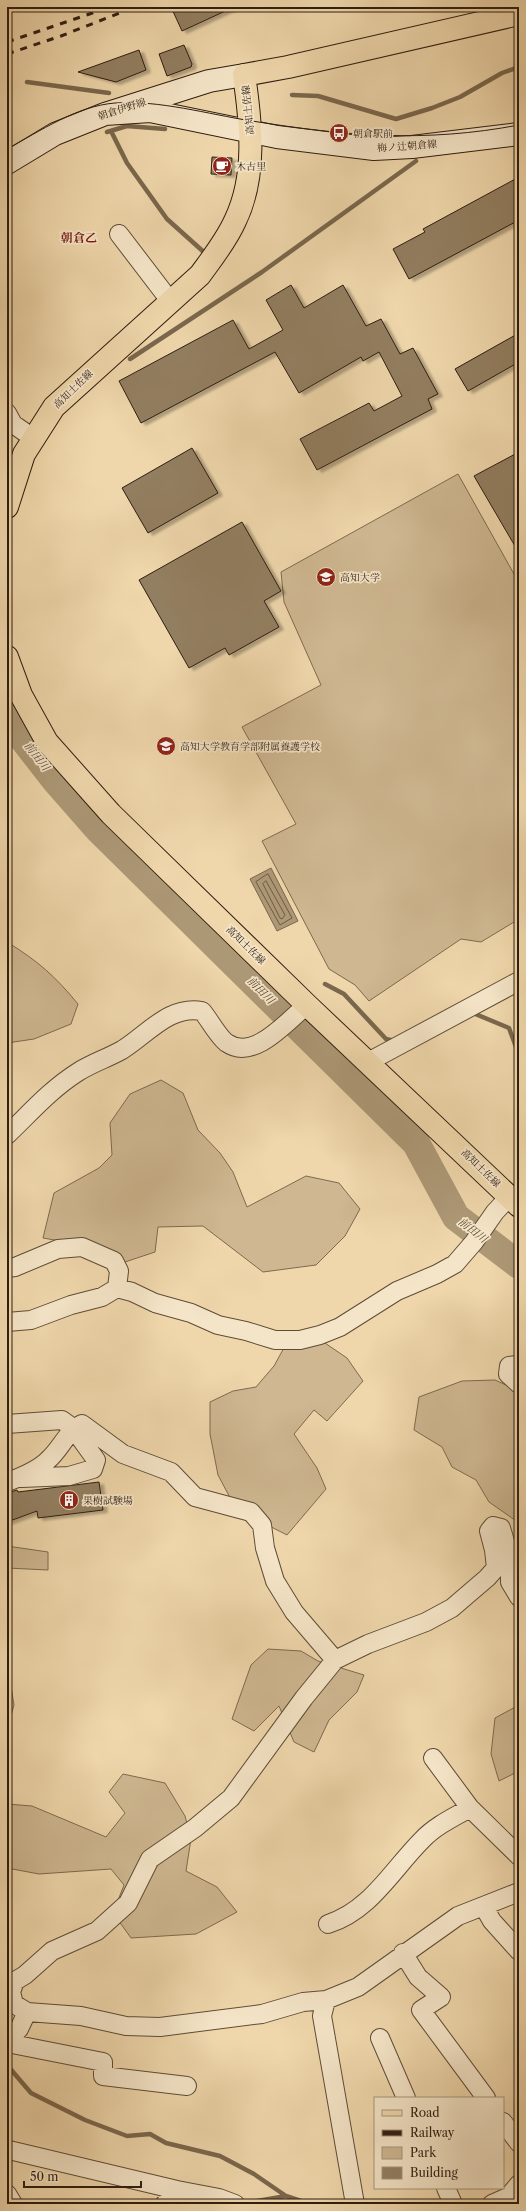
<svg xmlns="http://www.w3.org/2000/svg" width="526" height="2211" viewBox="0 0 526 2211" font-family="'Libre Caslon Text','Noto Serif JP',serif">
<defs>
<filter id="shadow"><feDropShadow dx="4.5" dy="2.5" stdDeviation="1" flood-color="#0004"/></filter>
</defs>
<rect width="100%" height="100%" fill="#efd7ab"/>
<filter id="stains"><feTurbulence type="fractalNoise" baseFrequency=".005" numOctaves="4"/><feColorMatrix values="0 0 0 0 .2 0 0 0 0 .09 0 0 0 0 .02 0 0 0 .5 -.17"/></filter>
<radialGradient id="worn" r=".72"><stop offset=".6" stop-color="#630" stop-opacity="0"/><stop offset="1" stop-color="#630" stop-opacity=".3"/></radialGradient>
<path fill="#ceb791" stroke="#7e6a50" d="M 458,474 L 519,583 L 519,919 L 481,942 L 461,939 L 369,1001 L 355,985 L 329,969 L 262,841 L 296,824 L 242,727 L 321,685 L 284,602 L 281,572 Z
M 7,942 C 38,961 55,976 78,1004 L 71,1024 L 34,1039 L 7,1043 Z
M 161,1080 L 183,1093 L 198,1130 L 220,1153 L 233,1172 L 247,1207 L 306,1176 L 339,1183 L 360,1209 L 345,1236 L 316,1265 L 263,1272 L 203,1226 L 158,1227 L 155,1252 L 116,1265 L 88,1246 L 43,1238 L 54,1193 L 99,1168 L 112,1155 L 110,1123 L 130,1094 Z
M 322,1341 L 347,1358 L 363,1381 L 327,1421 L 314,1410 L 294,1434 L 317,1468 L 326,1489 L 287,1535 L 236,1509 L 218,1475 L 210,1434 L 210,1402 L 233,1391 L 256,1387 L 274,1366 L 286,1344 Z
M 495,1380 L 519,1391 L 519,1523 L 489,1502 L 476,1480 L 452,1467 L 442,1447 L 414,1430 L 419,1397 L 462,1381 Z
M 7,1546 L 48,1552 L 48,1570 L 7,1568 Z
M 268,1649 L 301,1651 L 318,1661 L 364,1675 L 357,1692 L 329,1720 L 314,1752 L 294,1742 L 279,1706 L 254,1731 L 232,1719 L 251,1665 Z
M 7,1662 L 14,1705 L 7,1730 Z
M 519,1705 L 519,1771 L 499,1781 L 491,1754 L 495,1718 Z
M 123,1774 L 165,1783 L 185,1816 L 191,1839 L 186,1871 L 217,1887 L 237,1912 L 196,1934 L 131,1938 L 113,1913 L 124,1885 L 111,1869 L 39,1874 L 7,1868 L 7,1804 L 32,1806 L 106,1837 L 125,1813 L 109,1792 Z"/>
<path fill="#ad9876" stroke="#7a674d" d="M 271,868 L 298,921 L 277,931 L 250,879 Z"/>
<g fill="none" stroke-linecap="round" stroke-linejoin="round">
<path stroke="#6e5a43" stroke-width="1" d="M 268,874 L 292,918 L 280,925 L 256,882 Z
M 266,881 L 285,915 L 282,919 L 280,918 L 263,884 Z"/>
<path stroke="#7a674d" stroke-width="4.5" d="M 27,82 L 109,93
M 292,95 L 318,96 L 396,119 L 432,108 L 460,97 L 502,73 L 519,67
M 111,131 L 127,163 L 167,219 L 206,254
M 107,132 L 127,126 L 165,129
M 130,359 L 262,272 L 416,161
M 325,984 L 344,994 L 386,1039 L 395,1041
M 471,1014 L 473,1013 L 509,1028 L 519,1055
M 7,2065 L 31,2093 L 85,2120 L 127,2136 L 150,2134 L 166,2143 L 220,2156 L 254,2174 L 286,2196 L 301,2201 L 350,2203
M 252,2202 L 286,2196
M 514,2204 L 519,2201"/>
<path stroke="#ad9876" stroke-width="28" d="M 7,708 L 13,726 L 55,780 L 98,829 L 416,1143 L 456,1217 L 519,1265"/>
</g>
<path fill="#927e61" stroke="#2e1d10" filter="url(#shadow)" d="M 171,7 L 234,7 L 182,31 Z
M 184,45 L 192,64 L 191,67 L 167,76 L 159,54 Z
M 139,50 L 146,70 L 116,82 L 78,72 Z
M 212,157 L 232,158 L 231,175 L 211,174 Z
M 519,177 L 519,220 L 409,279 L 393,249 L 425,232 L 423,229 Z
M 291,285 L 304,308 L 343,285 L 366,326 L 381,319 L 400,354 L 413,348 L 438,394 L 428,399 L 432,409 L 317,470 L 300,439 L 369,403 L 374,411 L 402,396 L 379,352 L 363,361 L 361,357 L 299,393 L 275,352 L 141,423 L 119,381 L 233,320 L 249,349 L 283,330 L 266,300 Z
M 519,333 L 519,362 L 468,391 L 455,369 Z
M 192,448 L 218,493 L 148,533 L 122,488 Z
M 519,452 L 519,553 L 474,476 Z
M 242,522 L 281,591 L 264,601 L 279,627 L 229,655 L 225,648 L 189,668 L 139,580 Z
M 99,1482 L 103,1510 L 38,1518 L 37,1511 L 7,1522 L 7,1493 L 17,1490 L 18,1492 Z"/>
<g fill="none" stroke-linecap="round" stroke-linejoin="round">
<defs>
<path id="minor" d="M 119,234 L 171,302
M 7,413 L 13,424 L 33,438
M 368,1062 L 519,981
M 7,1135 C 30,1113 51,1089 78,1072 C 92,1063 108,1058 122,1050 C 148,1034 169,1005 202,1011 C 209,1019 219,1038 227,1043 C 254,1062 288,1020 307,1005
M 7,1268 L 15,1267 L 58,1249 L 82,1247 L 114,1261 L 119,1271 L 117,1288 L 102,1297 L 71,1305 L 31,1320 L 7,1322
M 117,1288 L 132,1292 L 155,1303 L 191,1313 L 218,1325 L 246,1331 L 275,1340 L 300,1340 L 320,1335 L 340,1327 L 397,1291 L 437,1274 L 455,1264 L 474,1242 L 495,1212 L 510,1196
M 519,1366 L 517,1365 L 509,1366 L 508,1374 L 519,1384
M 7,1424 L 62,1420 L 73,1428 L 96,1460 L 93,1469 L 69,1476 L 22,1478
M 7,1482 C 21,1477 38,1470 48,1460 C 61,1449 66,1432 82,1424 L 123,1454 L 171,1472 L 195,1497 L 251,1512 L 262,1525 L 265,1548 L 275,1581 L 294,1612 L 335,1660
M 519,1597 L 510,1582 L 510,1558 L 501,1528 L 493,1526 L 489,1531 L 494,1550 L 496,1568 L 487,1578 L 452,1608 L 426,1622 L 368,1644 L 335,1660 L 304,1698 L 231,1798 L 195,1828 L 150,1859 L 128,1903 L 97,1931 L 52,1951 L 25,1975 L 15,1981 L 11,1992 L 14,2004 L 27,2012 L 81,2016 L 126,2026 L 160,2027 L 262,2014 L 303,2002 L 326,2000 L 358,1987 L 458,1916 L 519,1892
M 433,1758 L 470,1808 L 519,1856
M 484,1907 L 492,1921 L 519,1951
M 328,1924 C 370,1911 392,1870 422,1840 C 435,1826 454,1817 470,1808
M 403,1953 L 418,1977 L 441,1997 L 421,2010 L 486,2098
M 326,2000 L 322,2016 L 355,2204
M 380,2038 L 406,2098
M 7,2041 L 19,2029 L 27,2012
M 7,2043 L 103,2062 L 103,2076 L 187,2086
M 503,2122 L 519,2143
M 9,2150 L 177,2190 L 219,2198 L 235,2204
M 446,2188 L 453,2204
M 7,2194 L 13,2204
M 165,2204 L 192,2194
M 492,2204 L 508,2197 L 519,2184"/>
<path id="secondary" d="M 105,114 L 150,111 L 277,137 L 374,149 L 412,147 L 519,134
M 7,163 L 55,134 L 105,114 L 209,81 L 244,75"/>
<path id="primary" d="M 7,507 L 24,454 L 54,407 L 200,275 C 213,257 226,241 235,221 C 257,176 251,122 244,75 L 288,67 L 519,14
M 7,657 L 21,695 L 47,742 L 111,814 L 307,1005 L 519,1206"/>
</defs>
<use href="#minor" stroke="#5e4c37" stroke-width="20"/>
<use href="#secondary" stroke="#2e1d10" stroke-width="24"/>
<use href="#primary" stroke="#2e1d10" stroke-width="24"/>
<use href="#minor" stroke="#f5e5c8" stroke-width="18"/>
<use href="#secondary" stroke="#f5e5c8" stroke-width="22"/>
<use href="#primary" stroke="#efd7ab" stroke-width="22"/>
<path stroke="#2e1d10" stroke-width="1" d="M 7,149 C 40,131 77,106 115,103 C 160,100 207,114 252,121 C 346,136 424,143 519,125"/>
<path stroke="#2e1d10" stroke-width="3" stroke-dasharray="7 7" stroke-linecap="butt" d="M 7,42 L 110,7
M 7,54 L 61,36 L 135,7"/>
</g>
<defs>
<symbol id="bus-disc" viewBox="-11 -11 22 22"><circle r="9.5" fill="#8f2418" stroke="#f5e5c8"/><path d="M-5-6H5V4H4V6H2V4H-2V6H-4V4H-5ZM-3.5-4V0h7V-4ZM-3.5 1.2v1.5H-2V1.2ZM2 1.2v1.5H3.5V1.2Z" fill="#fff"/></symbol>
<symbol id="cafe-disc" viewBox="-11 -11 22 22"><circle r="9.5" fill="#8f2418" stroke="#f5e5c8"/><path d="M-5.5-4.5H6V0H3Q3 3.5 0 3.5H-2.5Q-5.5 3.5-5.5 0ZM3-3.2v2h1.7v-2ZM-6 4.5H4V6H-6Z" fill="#fff"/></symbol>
<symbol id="university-disc" viewBox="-11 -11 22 22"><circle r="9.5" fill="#8f2418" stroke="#f5e5c8"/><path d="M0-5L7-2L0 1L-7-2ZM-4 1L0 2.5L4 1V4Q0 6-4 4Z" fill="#fff"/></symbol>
<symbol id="school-disc" viewBox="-11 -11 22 22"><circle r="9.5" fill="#8f2418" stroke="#f5e5c8"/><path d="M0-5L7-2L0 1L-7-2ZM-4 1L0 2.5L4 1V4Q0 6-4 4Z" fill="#fff"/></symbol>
<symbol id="building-disc" viewBox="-11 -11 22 22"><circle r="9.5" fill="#8f2418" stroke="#f5e5c8"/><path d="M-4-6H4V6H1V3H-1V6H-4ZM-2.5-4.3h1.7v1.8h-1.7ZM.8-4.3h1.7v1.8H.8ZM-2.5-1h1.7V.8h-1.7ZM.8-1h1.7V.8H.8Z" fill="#fff"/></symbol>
</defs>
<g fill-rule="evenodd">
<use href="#bus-disc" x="328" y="122" width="22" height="22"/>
<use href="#cafe-disc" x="211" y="155" width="22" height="22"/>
<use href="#university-disc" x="315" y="566" width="22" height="22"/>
<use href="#school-disc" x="155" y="735" width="22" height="22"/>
<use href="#building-disc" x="58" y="1489" width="22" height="22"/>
</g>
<g text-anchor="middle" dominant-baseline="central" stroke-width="3.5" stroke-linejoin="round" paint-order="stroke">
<g font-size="10" fill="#2e1d10" stroke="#f5e5c8">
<text transform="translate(122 109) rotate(-18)">朝倉伊野線</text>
<text transform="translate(248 110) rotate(-96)">高知土佐線</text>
<text transform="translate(407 146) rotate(-4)">梅ノ辻朝倉線</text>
<text transform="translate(73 389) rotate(-44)">高知土佐線</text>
<text transform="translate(246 945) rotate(44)">高知土佐線</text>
<text transform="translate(481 1168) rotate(44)">高知土佐線</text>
</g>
<g font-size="10" fill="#2e1d10" stroke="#f5e5c8" text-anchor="start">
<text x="353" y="133">朝倉駅前</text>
<text x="236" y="166">木古里</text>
<text x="340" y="577">高知大学</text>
<text x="180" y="746">高知大学教育学部附属養護学校</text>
<text x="83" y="1500">果樹試験場</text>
</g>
<g font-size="11" font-style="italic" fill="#5a4834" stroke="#f5e5c8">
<text transform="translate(37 756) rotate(52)">前田川</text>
<text transform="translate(261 990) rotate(45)">前田川</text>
<text transform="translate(473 1230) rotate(38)">前田川</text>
</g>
<g font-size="12" font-weight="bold" fill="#7a1f14" stroke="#f5e5c8">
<text x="79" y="237">朝倉乙</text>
</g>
</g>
<rect width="526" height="2211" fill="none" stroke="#efd7ab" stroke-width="24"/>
<rect x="8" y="8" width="510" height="2195" fill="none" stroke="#2e1d10" stroke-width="2"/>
<rect x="12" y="12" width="502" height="2187" fill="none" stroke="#2e1d10"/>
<rect x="374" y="2097" width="130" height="92" fill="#f5e5c8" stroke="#a5957e"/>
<rect x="382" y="2110" width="20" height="6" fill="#efd7ab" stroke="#a5957e"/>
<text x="410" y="2117" font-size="12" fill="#2e1d10">Road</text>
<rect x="382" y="2130" width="20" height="6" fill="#2e1d10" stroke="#a5957e"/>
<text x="410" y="2137" font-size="12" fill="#2e1d10">Railway</text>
<rect x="382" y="2147" width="20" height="12" fill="#ceb791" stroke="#a5957e"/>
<text x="410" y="2157" font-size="12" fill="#2e1d10">Park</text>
<rect x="382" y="2167" width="20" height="12" fill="#927e61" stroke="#a5957e"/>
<text x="410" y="2177" font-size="12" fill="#2e1d10">Building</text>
<path d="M24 2181v6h117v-6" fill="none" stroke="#2e1d10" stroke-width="2"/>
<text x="30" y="2181" font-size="12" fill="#2e1d10" stroke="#f5e5c8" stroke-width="3" paint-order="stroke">50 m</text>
<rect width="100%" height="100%" filter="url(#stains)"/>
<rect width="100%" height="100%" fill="url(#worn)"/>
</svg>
